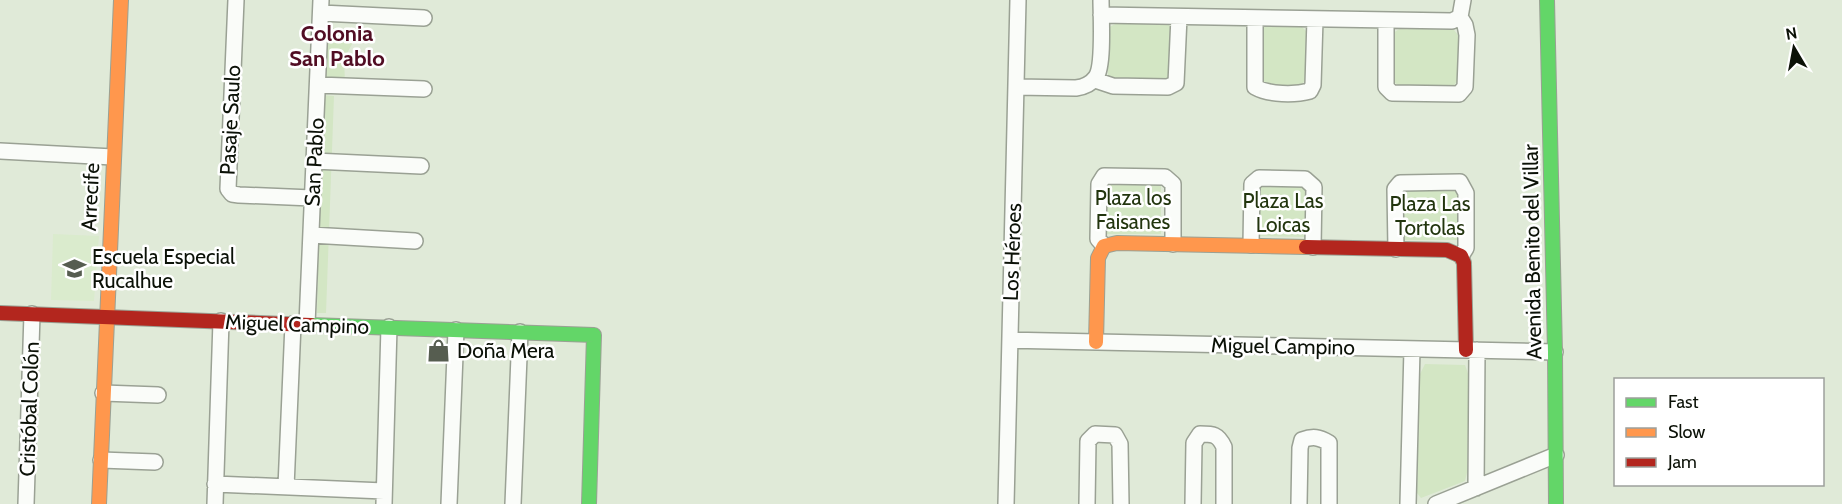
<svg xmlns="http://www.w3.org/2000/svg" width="1842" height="504" viewBox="0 0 1842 504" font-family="Cabin,sans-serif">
<rect width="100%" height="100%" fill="#e0ead8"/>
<path fill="#daebcd" d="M 53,234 L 99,236 L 94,301 L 51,300 Z"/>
<path fill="#d3e6c4" d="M 1117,23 L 1169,25 L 1174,32 L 1173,77 L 1168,82 L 1114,80 L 1108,77 L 1108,28 Z
M 1265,26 L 1302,27 L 1306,31 L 1305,80 L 1301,86 L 1265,85 L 1259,76 L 1261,31 Z
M 325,27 L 359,31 L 344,59 L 345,82 L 324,79 Z
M 1401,28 L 1454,30 L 1459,36 L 1457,81 L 1453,87 L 1398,85 L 1393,81 L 1393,33 Z
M 322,95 L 334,96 L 326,313 L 317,313 Z
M 1105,184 L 1161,184 L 1161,234 L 1106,234 Z
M 1259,186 L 1308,187 L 1306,237 L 1258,236 Z
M 1402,190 L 1458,190 L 1458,240 L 1402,240 Z
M 1425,364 L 1465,365 L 1469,376 L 1467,473 L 1465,481 L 1421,498 L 1417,493 L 1420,374 Z"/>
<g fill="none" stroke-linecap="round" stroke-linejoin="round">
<defs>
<path id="street" d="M 236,0 L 228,189 L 232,194 L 239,195 L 312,198
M 321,13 L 424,18
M 1101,15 L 1452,21 L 1460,17 L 1463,0
M 1255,18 L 1255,87 C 1269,95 1295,95 1310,91 L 1313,85 L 1315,19
M 1386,20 L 1386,87 L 1392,93 L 1459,94 L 1465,87 L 1467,35 L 1465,25 L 1460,17
M 1095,80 L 1113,86 L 1168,87 L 1176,83 L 1179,17
M 318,85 L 424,89
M 1016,87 L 1076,88 C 1084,87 1091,84 1096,77 C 1104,66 1101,15 1101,0
M 0,151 L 113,157
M 314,161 L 421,166
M 311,235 L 415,241
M 1251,245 L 1252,184 L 1259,178 L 1305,179 L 1314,187 L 1313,247
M 1104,246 L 1098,239 L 1099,184 L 1104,176 L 1165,177 L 1173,184 L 1173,244
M 1396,249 L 1395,189 L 1400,183 L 1460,182 L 1466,193 L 1466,248 L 1461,256
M 307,324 L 321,0
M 1010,340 L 1555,352
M 103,393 L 158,395
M 101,460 L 155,462
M 215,484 L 384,491
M 286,487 L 293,324
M 1476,488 L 1477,350
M 26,504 L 32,314
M 215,504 L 221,321
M 384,504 L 389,327
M 449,504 L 456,330
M 513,504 L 520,332
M 1006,504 L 1018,0
M 1087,504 L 1088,441 L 1095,434 L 1115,435 L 1120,444 L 1121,504
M 1193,504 L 1194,443 L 1200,434 C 1213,434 1218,434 1224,447 L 1224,504
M 1299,504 L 1300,448 L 1302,440 C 1313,436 1319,437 1329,443 L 1329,504
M 1408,504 L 1412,349
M 1436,504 L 1556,455"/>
<path id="fast" d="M 1547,0 L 1555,352 L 1556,504
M 311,325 L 594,335 L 589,504"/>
<path id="slow" d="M 1096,342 L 1098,258 L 1104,246 L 1117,243 L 1306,247
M 99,504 L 121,0"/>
<path id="jam" d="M 1306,247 L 1447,250 L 1461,256 L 1464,263 L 1466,350
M 0,313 L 311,325"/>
</defs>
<use href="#street" stroke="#9aa194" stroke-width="18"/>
<use href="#fast" stroke="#9aa194" stroke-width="16"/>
<use href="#slow" stroke="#9aa194" stroke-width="16"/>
<use href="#jam" stroke="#9aa194" stroke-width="16"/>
<use href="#street" stroke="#fafcf9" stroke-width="15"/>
<use href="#fast" stroke="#63d668" stroke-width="14"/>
<use href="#slow" stroke="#ff974d" stroke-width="14"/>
<use href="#jam" stroke="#b3261e" stroke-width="14"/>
</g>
<defs>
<symbol id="school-bare" viewBox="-9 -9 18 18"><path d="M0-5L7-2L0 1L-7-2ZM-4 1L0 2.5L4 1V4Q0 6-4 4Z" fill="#565d50" stroke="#fff" stroke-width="2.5" paint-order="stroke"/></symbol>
<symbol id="shop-bare" viewBox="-9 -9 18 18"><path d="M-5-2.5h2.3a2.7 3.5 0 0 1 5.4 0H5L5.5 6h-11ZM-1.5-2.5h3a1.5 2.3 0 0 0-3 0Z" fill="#565d50" stroke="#fff" stroke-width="2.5" paint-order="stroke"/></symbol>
</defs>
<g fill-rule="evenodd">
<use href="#school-bare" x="58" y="252" width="33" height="33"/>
<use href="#shop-bare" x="422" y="334" width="33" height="33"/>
</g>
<g text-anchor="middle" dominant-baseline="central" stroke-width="5" stroke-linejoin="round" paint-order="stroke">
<g font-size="21" fill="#0b1107" stroke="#fff">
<text transform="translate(230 120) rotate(-87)">Pasaje Saulo</text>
<text transform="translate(314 162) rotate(-87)">San Pablo</text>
<text transform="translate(90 197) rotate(-87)">Arrecife</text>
<text transform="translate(1012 252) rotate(-88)">Los Héroes</text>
<text transform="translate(1532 252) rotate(-91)">Avenida Benito del Villar</text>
<text transform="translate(297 324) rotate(2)">Miguel Campino</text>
<text transform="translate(1283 346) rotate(1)">Miguel Campino</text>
<text transform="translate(29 409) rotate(-88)">Cristóbal Colón</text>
</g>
<g font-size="21" fill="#22350e" stroke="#fff">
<text x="1133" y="197">Plaza los<tspan x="1133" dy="24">Faisanes</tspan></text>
<text x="1283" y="200">Plaza Las<tspan x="1283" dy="24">Loicas</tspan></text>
<text x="1430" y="203">Plaza Las<tspan x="1430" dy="24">Tortolas</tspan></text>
</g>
<g font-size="21" fill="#0b1107" stroke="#fff" text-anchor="start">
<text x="92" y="256">Escuela Especial<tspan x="92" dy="24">Rucalhue</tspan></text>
<text x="457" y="350">Doña Mera</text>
</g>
<g font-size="22" font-weight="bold" fill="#510d23" stroke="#fff">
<text x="337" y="33">Colonia<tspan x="337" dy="25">San Pablo</tspan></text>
</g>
</g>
<rect x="1614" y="378" width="210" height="108" fill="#ffffff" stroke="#9da09c" stroke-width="1.5"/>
<rect x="1626" y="398" width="30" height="9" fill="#63d668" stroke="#9da09c" stroke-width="1.5"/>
<text x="1668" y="408" font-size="18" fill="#0b1107">Fast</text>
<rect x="1626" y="428" width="30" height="9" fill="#ff974d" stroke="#9da09c" stroke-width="1.5"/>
<text x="1668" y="438" font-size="18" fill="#0b1107">Slow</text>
<rect x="1626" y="458" width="30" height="9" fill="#b3261e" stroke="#9da09c" stroke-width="1.5"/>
<text x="1668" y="468" font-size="18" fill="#0b1107">Jam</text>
<g transform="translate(1794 48) rotate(350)" stroke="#ffffff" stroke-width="4.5" paint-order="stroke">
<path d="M0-4.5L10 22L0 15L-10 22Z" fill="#0b1107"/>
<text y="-9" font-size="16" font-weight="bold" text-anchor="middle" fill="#0b1107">N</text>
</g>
</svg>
